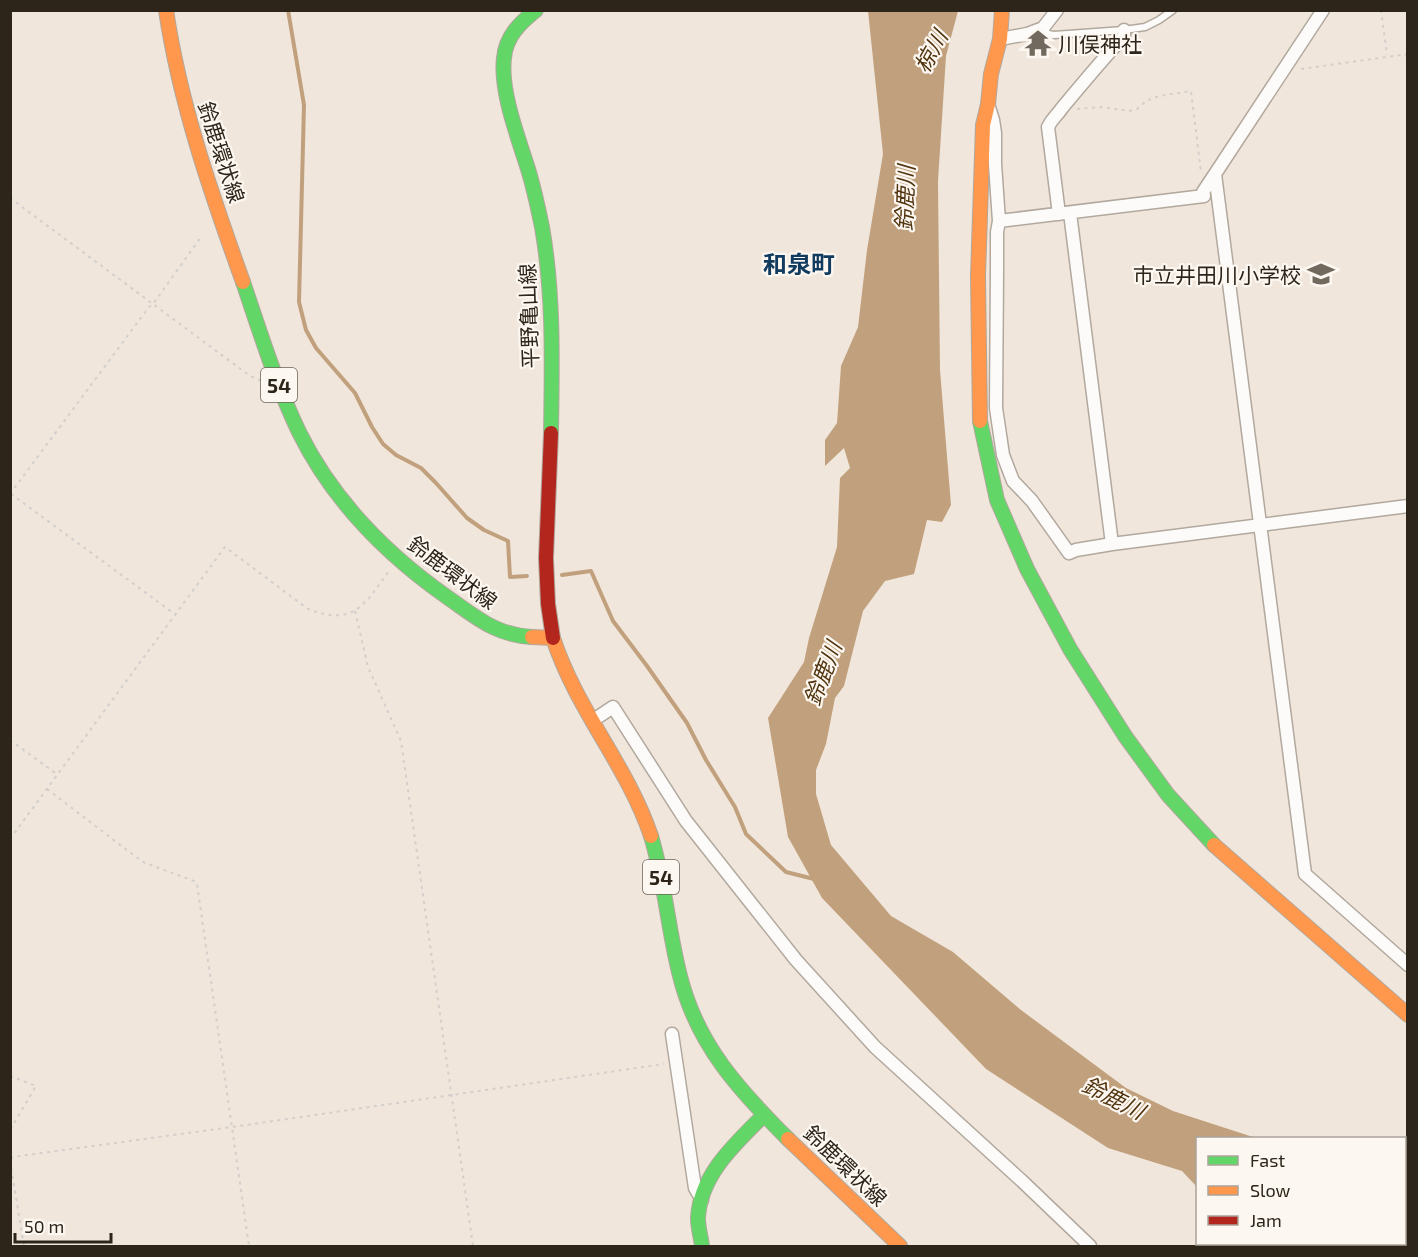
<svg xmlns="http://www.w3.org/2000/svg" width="1418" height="1257" viewBox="0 0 1418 1257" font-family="'Exo 2','Noto Sans JP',sans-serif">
<rect width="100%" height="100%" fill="#f1e6db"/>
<path fill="#c1a17d" d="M 868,11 L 958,11 L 946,56 L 938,181 L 940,370 L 951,505 L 942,522 L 927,520 L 914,574 L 885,581 L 863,611 L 844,686 L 835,698 L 826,744 L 816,770 L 816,794 L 831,845 L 891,916 L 953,952 L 1021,1010 L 1126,1088 L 1173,1111 L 1256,1138 L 1198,1138 L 1197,1187 L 1182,1171 L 1108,1148 L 986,1069 L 822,898 L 788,837 L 768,718 L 804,662 L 809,638 L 837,547 L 840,478 L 850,468 L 844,448 L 825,466 L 825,440 L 837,423 L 841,366 L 858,327 L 867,250 L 883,154 Z
M 1405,1239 L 1407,1241 L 1407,1246 L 1299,1246 L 1293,1244 L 1404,1244 Z"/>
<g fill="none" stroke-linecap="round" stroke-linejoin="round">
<path stroke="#c1a17d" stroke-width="4" d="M 288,10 L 304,105 L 299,302 L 306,330 L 316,348 L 355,393 L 372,427 L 383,444 L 396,455 L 421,468 L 436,483 L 467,518 L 484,530 L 508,541 L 510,577 L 527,576
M 562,575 L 591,571 L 613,621 L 647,666 L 687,723 L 706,760 L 735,807 L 746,834 L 786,872 L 814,879"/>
<defs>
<path id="lane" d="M 1043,28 L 1048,34 L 1054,35 L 1124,30 L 1145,27 L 1159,20 L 1173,10"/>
<path id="street" d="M 1000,39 L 1027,34 L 1043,28 L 1057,10
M 988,104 L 993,120 L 995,133 L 995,164 L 999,221 L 997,232 L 997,270 L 996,408 L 1003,455 L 1013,481 L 1032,501 L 1069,553 L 1076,550 L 1112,544 L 1408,506
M 1215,174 L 1305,874 L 1408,965
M 1070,213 L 1112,544
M 1059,214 L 1048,127 C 1053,117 1056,117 1062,108 C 1082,84 1102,60 1124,36 L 1124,30
M 999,221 L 1204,196 L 1203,192 L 1215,174 L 1323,10
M 592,721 L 613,707 L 686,821 L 796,960 L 875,1047 L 1022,1181 L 1090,1246
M 672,1034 L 695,1188 L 702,1200"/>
<path id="fast" d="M 536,10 C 520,23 506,36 504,58 C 500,91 518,137 528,169 C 534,188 538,208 542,227 C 554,295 552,365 551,433
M 243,282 C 260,332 276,384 299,432 C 332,499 386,554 447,597 C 476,617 495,635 532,637
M 980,421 L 997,500 L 1027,569 L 1070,649 L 1125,736 L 1168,795 L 1214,845
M 651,836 C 665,882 668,930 680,976 C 697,1045 740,1091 788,1139
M 702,1246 C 701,1237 698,1228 698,1218 C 700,1175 735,1144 764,1115"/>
<path id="slow" d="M 166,10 C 180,104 211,193 243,282
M 980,421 L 978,276 L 983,125 L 988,104 L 991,74 L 1000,39 L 1002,10
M 532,637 L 553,638 C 577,711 627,765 651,836
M 1214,845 L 1408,1015
M 788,1139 L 900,1246"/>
<path id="jam" d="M 551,433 L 546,558 L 548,604 L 553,638"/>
</defs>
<use href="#lane" stroke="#b1a89e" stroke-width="9"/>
<use href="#street" stroke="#b1a89e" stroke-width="15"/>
<use href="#fast" stroke="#b1a89e" stroke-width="16"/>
<use href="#slow" stroke="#b1a89e" stroke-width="16"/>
<use href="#jam" stroke="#b1a89e" stroke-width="16"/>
<path stroke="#d2cfcc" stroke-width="2" stroke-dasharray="3 4.5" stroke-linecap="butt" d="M 1381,10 L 1387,55
M 1301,69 L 1408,54
M 1077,109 L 1101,107 L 1129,111 L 1137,109 L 1146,101 L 1159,96 L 1191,91 L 1201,172
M 10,198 L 250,376 L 262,381
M 10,494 L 149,307 L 153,304 L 201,237
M 11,494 L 176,615
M 355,611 L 368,667 L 401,741 L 473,1246
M 10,740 L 58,775
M 47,789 L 136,857 L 145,863 L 194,881 L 197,884 L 249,1246
M 10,839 L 225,547 L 308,609 C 354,627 365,604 389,571
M 10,1076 L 36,1086 L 10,1130
M 10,1158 L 20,1156 L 239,1126 L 664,1064
M 10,1161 L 24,1246"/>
<use href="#lane" stroke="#fdfbfa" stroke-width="6"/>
<use href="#street" stroke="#fdfbfa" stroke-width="12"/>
<use href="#fast" stroke="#63d668" stroke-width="14"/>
<use href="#slow" stroke="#ff974d" stroke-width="14"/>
<use href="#jam" stroke="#b3261e" stroke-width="14"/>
</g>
<defs>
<symbol id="temple-bare" viewBox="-9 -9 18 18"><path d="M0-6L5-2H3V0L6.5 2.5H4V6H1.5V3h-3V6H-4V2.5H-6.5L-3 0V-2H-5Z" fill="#72695e" stroke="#fcf7f1" stroke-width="2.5" paint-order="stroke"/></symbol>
<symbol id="school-bare" viewBox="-9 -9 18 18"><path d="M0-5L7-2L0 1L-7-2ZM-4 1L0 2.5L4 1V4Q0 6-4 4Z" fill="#72695e" stroke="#fcf7f1" stroke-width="2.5" paint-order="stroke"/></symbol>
</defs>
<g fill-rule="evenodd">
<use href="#temple-bare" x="1019" y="24" width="38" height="38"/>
<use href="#school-bare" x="1302" y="255" width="38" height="38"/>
</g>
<g text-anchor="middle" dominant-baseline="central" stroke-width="4.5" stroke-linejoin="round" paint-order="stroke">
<g fill="#fcf7f1" stroke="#6c645a" stroke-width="1.5">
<rect x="261" y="368" width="36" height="34" rx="4.5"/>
<rect x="643" y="860" width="36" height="34" rx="4.5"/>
</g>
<g font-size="20" font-weight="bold" fill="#2e251a">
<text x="279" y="385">54</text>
<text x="661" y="877">54</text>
</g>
<g font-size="21" fill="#2e251a" stroke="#fcf7f1" text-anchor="start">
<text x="1058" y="43">川俣神社</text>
<text x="1301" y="274" text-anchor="end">市立井田川小学校</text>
</g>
<g font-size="21" fill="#2e251a" stroke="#fcf7f1">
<text transform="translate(222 152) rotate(72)">鈴鹿環状線</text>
<text transform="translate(528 316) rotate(-92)">平野亀山線</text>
<text transform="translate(453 572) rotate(37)">鈴鹿環状線</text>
<text transform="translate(846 1165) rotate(44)">鈴鹿環状線</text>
</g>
<g font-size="22" font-style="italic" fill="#52350f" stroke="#fcf7f1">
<text transform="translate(930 51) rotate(-61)">椋川</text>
<text transform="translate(904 198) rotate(-88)">鈴鹿川</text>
<text transform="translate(822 673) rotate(-69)">鈴鹿川</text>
<text transform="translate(1114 1097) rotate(27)">鈴鹿川</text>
</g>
<g font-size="24" font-weight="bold" fill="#123b60" stroke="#fcf7f1">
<text x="799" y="263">和泉町</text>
</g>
</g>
<rect width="1418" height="1257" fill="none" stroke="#2e251a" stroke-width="24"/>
<rect x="1196" y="1137" width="210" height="108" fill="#fcf7f1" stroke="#aaa39b" stroke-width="1.5"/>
<rect x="1208" y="1156" width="30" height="9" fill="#63d668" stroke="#aaa39b" stroke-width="1.5"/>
<text x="1250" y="1167" font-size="18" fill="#2e251a">Fast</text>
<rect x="1208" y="1186" width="30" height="9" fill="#ff974d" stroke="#aaa39b" stroke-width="1.5"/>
<text x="1250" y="1197" font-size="18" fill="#2e251a">Slow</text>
<rect x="1208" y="1216" width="30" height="9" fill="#b3261e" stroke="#aaa39b" stroke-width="1.5"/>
<text x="1250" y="1227" font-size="18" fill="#2e251a">Jam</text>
<path d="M15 1233v9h96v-9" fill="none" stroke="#2e251a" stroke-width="3"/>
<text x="24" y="1233" font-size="18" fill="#2e251a" stroke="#fcf7f1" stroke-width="4.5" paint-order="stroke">50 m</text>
</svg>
